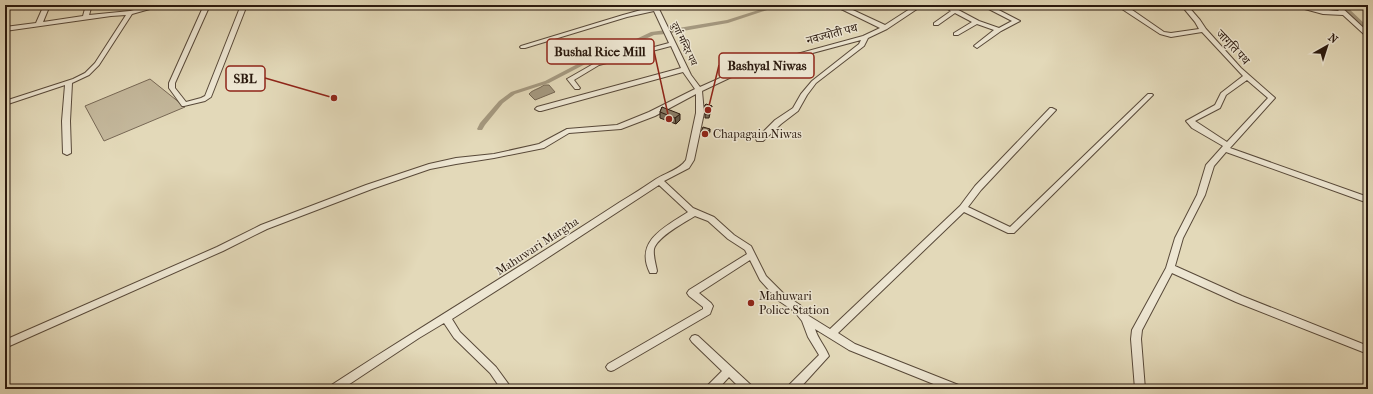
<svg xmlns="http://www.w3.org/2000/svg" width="1373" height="394" viewBox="0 0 1373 394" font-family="'IM FELL French Canon','Noto Serif Devanagari',serif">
<rect width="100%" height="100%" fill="#e3d9b9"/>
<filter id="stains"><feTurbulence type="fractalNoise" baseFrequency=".005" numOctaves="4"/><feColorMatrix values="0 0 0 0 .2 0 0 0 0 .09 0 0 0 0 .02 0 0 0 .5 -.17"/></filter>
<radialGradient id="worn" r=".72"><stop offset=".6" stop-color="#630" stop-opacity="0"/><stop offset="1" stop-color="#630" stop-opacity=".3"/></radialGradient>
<path fill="#c4b89c" stroke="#776855" d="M 150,79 L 185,107 L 104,141 L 85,106 Z"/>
<path fill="#a4987f" stroke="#736552" d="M 544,85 L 549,85 L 555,92 L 535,100 L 529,94 C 532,90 539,89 544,85 Z"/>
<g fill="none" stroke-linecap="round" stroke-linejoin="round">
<path fill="#a4987f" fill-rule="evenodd" d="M 774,5 L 782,5 L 728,23 L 666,34 L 654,35 L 621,50 L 595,59 L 549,83 L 515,94 L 503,103 L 485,125 L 482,130 L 478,130 L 477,129 L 480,123 L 499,101 L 511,92 L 545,81 L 591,57 L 617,48 L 651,32 L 666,30 L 727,20 Z"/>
<path fill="#a4987f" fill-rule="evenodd" d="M 1334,5 L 1345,5 L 1368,27 L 1368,36 L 1364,35 Z"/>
<defs>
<path id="minor" d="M 44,5 L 50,5 L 43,22 L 83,16 L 86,5 L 92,5 L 89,15 L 130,11 L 154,5 L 164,5 L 132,14 L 99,65 L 89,75 L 72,83 L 70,121 L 71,153 L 67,155 L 63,153 L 62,121 L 65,85 L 5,105 L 5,101 L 73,79 L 85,73 L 95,63 L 126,15 L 111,16 L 5,31 L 5,27 L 36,23 Z
M 204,5 L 210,5 L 175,83 L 175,88 L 186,102 L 201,98 L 205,96 L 241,5 L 247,5 L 211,97 L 205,101 L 184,106 L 182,106 L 169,88 L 169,83 Z
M 651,5 L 657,6 L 672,5 L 659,9 L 691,75 L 700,87 L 738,70 L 863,36 L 880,28 L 837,7 L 837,5 L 842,5 L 885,25 L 916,5 L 923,5 L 887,29 L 868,38 L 864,46 L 816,83 L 807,95 L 798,111 L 781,124 L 763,141 L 757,141 L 756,139 L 775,120 L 793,108 L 801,94 L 812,81 L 859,44 L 861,40 L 742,72 L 702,91 L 704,113 L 694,160 L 689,168 L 664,181 L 693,208 L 714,217 L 734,235 L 751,246 L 766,276 L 785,295 L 800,305 L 809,316 L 830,329 L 960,206 L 975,186 L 1050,108 L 1052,108 L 1056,110 L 981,190 L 968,207 L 1010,227 L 1148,94 L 1152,94 L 1153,95 L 1014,233 L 1008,233 L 964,212 L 838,333 L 855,344 L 961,386 L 962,389 L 946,389 L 849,350 L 815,329 C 818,339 825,346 829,356 L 799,389 L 787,389 L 788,386 L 819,355 L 808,337 L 802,321 L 794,311 L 779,301 L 760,280 L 750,260 L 699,293 L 711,303 L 713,306 L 710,314 L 614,370 L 611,371 L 608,370 L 606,367 L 608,364 L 703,309 L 703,307 L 689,296 L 687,293 L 689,290 L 747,254 L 745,250 L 728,239 L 708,221 L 695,216 C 685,222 657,237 654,249 C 653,256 656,265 657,271 L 656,273 L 650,273 C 634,241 665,227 688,212 L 659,185 L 535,266 L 452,319 L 460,332 L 496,367 L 512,389 L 501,389 L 490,373 L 454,338 L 444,323 L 419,338 L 342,389 L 329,389 L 330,386 C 426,323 524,265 620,202 C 632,195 644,187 656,179 C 666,173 680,169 686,160 L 696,113 L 696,94 L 655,116 L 621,129 L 569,133 L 544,148 L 494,158 L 456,164 L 430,169 L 372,189 L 267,229 L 223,251 L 5,348 L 5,340 L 217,247 L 261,225 L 366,185 L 429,164 L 456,158 L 494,154 L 539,144 L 567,129 L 617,125 L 649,112 L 695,89 L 683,72 L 541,111 L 539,111 L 535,109 L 537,107 L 681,68 L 671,46 L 599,65 L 574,80 L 580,88 L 579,89 L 575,89 L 567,79 L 595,63 L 669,43 L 654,11 L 627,17 L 525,48 L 521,48 L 520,47 L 521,46 L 623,15 L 652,7 Z
M 941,5 L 949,5 L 979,21 L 999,28 L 1012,21 L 981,5 L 989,5 L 1020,21 L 1001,31 L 977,48 L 974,46 L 975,45 L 994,30 L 977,24 L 958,35 L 954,35 L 954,33 L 972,22 L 955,13 L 938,25 L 934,25 L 934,23 L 951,11 Z
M 1119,5 L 1125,5 L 1164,32 L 1171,33 L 1199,29 L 1195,22 L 1181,5 L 1187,5 L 1200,20 L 1206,29 L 1241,68 L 1274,97 L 1275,98 L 1274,99 L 1230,148 L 1368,197 L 1368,203 L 1226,152 L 1214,166 L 1205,195 L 1183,238 L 1175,266 L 1242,296 L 1368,346 L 1368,354 L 1236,302 L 1172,273 L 1142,330 L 1141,339 L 1145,389 L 1135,389 L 1131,339 L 1132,330 L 1166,268 L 1175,238 L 1197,195 L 1206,165 L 1223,146 L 1192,128 L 1186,121 L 1215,105 L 1221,93 L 1243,76 L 1202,32 L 1171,37 L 1160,34 L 1122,9 ZM 1247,80 L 1268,98 L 1227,142 L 1195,121 L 1220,108 L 1226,95 Z
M 1290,5 C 1307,5 1322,10 1339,11 L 1333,5 L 1339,5 L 1368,32 L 1368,37 L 1366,36 L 1343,15 L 1323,14 Z
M 695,335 L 698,336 L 752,386 L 753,389 L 741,389 L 729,377 L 718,389 L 706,389 L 707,386 L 722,371 L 692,342 L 690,339 L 692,336 Z"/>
</defs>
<use href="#minor" stroke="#584939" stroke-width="2"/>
<use href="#minor" fill="#ede6d2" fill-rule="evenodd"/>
</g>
<path fill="#776c59" stroke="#2a190e" d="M 705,105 L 712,106 L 711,109 L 709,118 L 705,118 Z
M 662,107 L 680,120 L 676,124 L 660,118 L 660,112 Z
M 701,132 L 710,132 L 706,137 L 701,135 Z"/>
<path fill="#615848" stroke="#2a190e" d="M 680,114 L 680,120 L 676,124 L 675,118 Z
M 710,129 L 710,132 L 706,137 L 706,134 Z"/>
<path fill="#8a7d67" stroke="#2a190e" d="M 706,104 L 712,106 L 709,115 L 705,114 L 705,105 Z
M 662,107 L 680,114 L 675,118 L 660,112 Z
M 703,127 L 710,129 L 706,134 L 701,132 Z"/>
<g fill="#8f2418" stroke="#ede6d2" stroke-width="1.5">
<circle cx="705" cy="134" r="4"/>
<circle cx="751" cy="303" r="4"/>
</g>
<g text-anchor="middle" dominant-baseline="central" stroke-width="3" stroke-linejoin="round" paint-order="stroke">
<g font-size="10" fill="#2a190e" stroke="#ede6d2">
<text transform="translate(684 44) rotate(64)">दुर्गा मन्दिर पथ</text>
</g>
<g font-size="12" fill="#2a190e" stroke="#ede6d2">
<text transform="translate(832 34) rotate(-15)">नवज्योती पथ</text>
<text transform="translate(1233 47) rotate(47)">जागृति पथ</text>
<text transform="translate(537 246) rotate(-33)">Mahuwari Margha</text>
</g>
<g font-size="12" fill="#2a190e" stroke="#ede6d2" text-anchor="start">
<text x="713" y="134">Chapagain Niwas</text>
<text x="759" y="296">Mahuwari<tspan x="759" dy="14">Police Station</tspan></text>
</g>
</g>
<path fill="none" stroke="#8f2418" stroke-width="1.5" d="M669 119L654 51M708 110L719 65M334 98L265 78"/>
<g fill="#8f2418" stroke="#ede6d2" stroke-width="1.5">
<circle cx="669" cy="119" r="4"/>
<circle cx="708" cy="110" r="4"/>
<circle cx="334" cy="98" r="4"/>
</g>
<g fill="#ede6d2" stroke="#8f2418" stroke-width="1.5">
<rect x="547" y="39" width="107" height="25" rx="4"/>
<rect x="719" y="53" width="95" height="25" rx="4"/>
<rect x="226" y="66" width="39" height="25" rx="4"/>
</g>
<g font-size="13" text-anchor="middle" font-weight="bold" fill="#2a190e">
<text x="600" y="56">Bushal Rice Mill</text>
<text x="767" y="70">Bashyal Niwas</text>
<text x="245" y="83">SBL</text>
</g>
<rect width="1373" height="394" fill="none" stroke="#e3d9b9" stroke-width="20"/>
<rect x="6" y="6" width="1361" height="382" fill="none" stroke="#2a190e" stroke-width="2"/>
<rect x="10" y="10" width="1353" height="374" fill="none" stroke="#2a190e"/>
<g transform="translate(1327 46) rotate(39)" stroke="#ede6d2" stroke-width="3" paint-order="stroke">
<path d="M0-3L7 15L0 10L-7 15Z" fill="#2a190e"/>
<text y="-6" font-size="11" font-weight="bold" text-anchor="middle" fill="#2a190e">N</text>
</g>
<rect width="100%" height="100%" filter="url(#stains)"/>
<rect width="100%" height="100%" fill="url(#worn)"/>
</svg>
